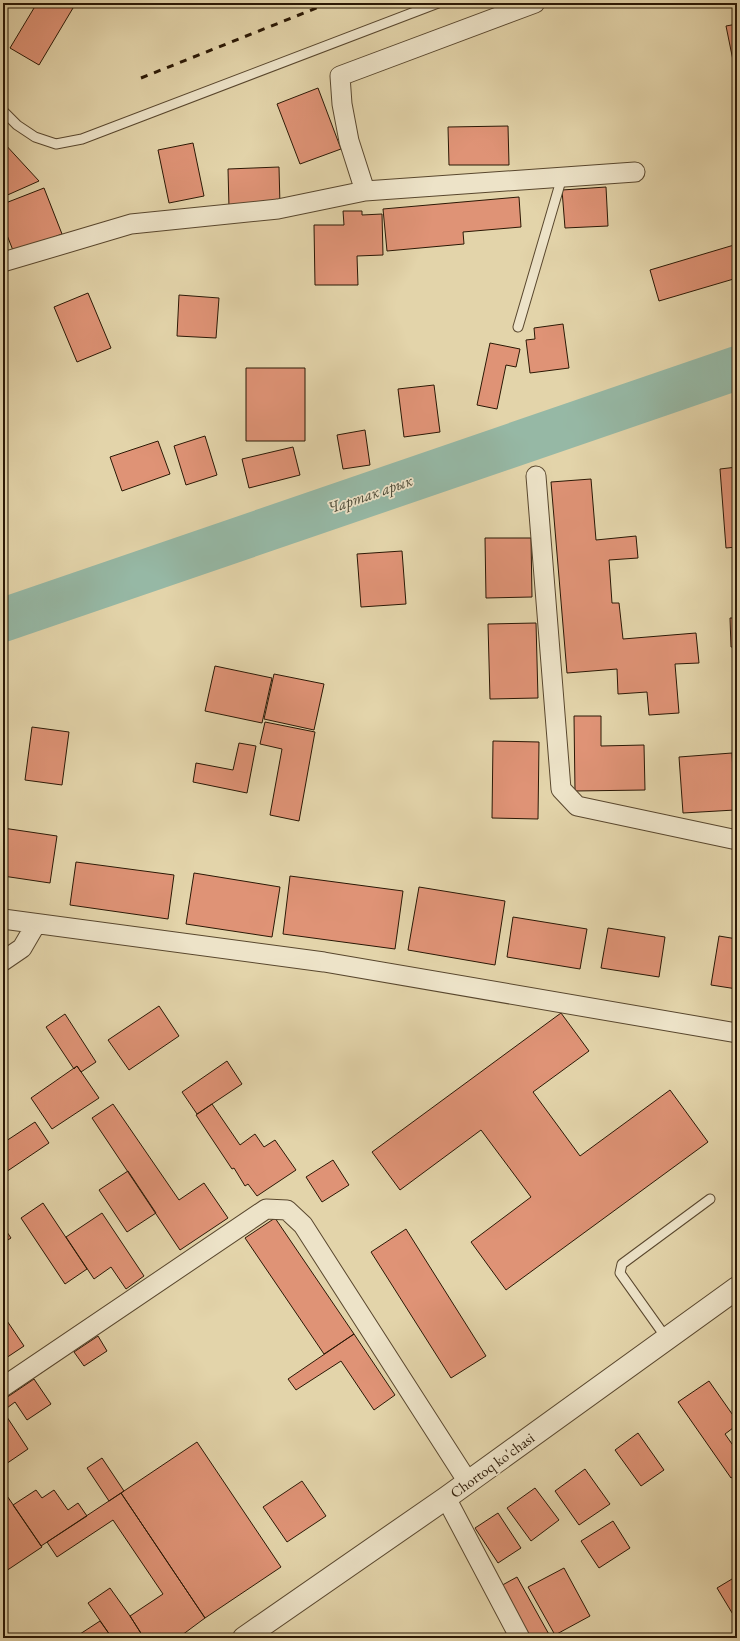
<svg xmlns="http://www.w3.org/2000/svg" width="740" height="1641" viewBox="0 0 740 1641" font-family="'EB Garamond',serif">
<rect width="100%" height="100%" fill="#e3d4aa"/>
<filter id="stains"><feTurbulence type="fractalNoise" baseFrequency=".005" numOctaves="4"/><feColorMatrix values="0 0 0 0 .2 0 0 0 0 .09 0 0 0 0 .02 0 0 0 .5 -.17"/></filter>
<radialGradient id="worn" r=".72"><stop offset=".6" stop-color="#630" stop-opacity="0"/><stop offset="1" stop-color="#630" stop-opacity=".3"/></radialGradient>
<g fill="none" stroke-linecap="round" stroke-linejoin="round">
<path stroke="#96b8a5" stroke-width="44" d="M 3,620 L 737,368"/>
</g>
<path fill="#df9376" stroke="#2b1805" d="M 37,3 L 76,3 L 39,65 L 10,48 Z
M 737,24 L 737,80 L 726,26 Z
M 318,88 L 341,149 L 300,164 L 277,104 Z
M 508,126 L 509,165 L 449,165 L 448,127 Z
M 3,142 L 39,181 L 3,197 Z
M 193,143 L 204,196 L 169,203 L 158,150 Z
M 279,167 L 280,206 L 229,208 L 228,169 Z
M 606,187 L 608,226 L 565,228 L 562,190 Z
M 44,188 L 62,234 L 14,253 L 3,225 L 3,204 Z
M 519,197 L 521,227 L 463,232 L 464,244 L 387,251 L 383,209 Z
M 343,211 L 362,211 L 362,215 L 382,214 L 383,255 L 357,256 L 358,285 L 315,285 L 314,225 L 344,225 Z
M 734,245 L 737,257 L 737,278 L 659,301 L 650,270 Z
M 88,293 L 111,348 L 77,362 L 54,307 Z
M 179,295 L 219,298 L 216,338 L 177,336 Z
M 563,324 L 569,368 L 530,373 L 526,340 L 535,339 L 534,328 Z
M 490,343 L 520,349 L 516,367 L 506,365 L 497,409 L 477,405 Z
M 246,368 L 305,368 L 305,441 L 246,441 Z
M 434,385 L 440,432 L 404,437 L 398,389 Z
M 365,430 L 370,465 L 343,469 L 337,435 Z
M 205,436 L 217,475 L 186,485 L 174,446 Z
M 158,441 L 170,474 L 122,491 L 110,457 Z
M 293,447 L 300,475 L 249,488 L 242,459 Z
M 737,467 L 737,547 L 726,548 L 720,469 Z
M 591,479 L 596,540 L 636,536 L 638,558 L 609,560 L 612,603 L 619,603 L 623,639 L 696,633 L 699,663 L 675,664 L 679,713 L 649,715 L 647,692 L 618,694 L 617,669 L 567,673 L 551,482 Z
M 485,538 L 531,538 L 532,597 L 486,598 Z
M 402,551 L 406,604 L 361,607 L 357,554 Z
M 730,618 L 737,618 L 737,647 L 731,647 Z
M 536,623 L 538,698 L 490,699 L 488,624 Z
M 215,666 L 272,678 L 262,723 L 205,711 Z
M 274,674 L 324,684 L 314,730 L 264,719 Z
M 574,716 L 601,716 L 601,746 L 644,745 L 645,790 L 575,791 Z
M 265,722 L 315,732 L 299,821 L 270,815 L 282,749 L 260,744 Z
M 32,727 L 69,732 L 62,785 L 25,780 Z
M 493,741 L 539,742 L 538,819 L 492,818 Z
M 239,743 L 256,746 L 247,793 L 193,782 L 196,763 L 233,770 Z
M 732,753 L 735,810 L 683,813 L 679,757 Z
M 3,828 L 57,836 L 50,883 L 3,876 Z
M 76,862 L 174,875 L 168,919 L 70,905 Z
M 194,873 L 280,887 L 272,937 L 186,924 Z
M 290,876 L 403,891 L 395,949 L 283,934 Z
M 419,887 L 505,901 L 495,965 L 408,950 Z
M 513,917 L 587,929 L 580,969 L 507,957 Z
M 608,928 L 665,937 L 659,977 L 601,968 Z
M 719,936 L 737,939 L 737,989 L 711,985 Z
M 159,1006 L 179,1036 L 129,1070 L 108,1040 Z
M 561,1013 L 589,1051 L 533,1092 L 580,1156 L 670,1090 L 708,1142 L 506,1290 L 471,1242 L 531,1197 L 481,1130 L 400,1190 L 372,1152 Z
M 65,1014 L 96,1062 L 81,1072 L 77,1066 L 74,1069 L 46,1027 Z
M 227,1061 L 242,1084 L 197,1114 L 182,1092 Z
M 77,1066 L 99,1098 L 52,1129 L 31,1098 Z
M 113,1104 L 179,1200 L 204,1183 L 228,1218 L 180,1250 L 92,1118 Z
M 212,1104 L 240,1145 L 255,1134 L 264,1147 L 275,1140 L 296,1170 L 257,1196 L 248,1184 L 245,1186 L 234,1168 L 232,1169 L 196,1115 Z
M 35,1122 L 49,1143 L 3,1174 L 3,1143 Z
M 333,1160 L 349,1185 L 322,1202 L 306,1177 Z
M 128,1171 L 156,1213 L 127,1232 L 99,1190 Z
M 43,1203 L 87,1269 L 65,1284 L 21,1218 Z
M 102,1213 L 144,1276 L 126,1289 L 111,1267 L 94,1279 L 66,1237 Z
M 275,1218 L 354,1334 L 324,1354 L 245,1238 Z
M 3,1226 L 11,1238 L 3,1243 Z
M 406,1229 L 486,1356 L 451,1378 L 371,1252 Z
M 3,1315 L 24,1346 L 3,1360 Z
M 354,1334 L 395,1395 L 374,1410 L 341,1361 L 296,1390 L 288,1379 Z
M 98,1336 L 107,1351 L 84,1366 L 74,1352 Z
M 34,1379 L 51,1404 L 27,1420 L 15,1402 L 3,1411 L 3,1400 Z
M 709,1381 L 737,1421 L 737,1425 L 725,1434 L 737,1451 L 737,1474 L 731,1478 L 678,1402 Z
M 3,1411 L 28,1449 L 3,1466 Z
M 638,1433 L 664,1470 L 641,1486 L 615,1450 Z
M 197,1442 L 281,1567 L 205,1618 L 121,1493 Z
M 102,1458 L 124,1491 L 109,1501 L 87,1468 Z
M 585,1469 L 610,1504 L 579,1525 L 555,1491 Z
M 302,1481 L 326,1516 L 287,1542 L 263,1507 Z
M 535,1488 L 559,1520 L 531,1541 L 507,1508 Z
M 3,1490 L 42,1547 L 3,1573 Z
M 36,1490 L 42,1498 L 54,1490 L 68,1510 L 78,1503 L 87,1516 L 41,1546 L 13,1505 Z
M 121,1493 L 205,1618 L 178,1638 L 144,1638 L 130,1616 L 163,1594 L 113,1520 L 57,1557 L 47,1542 Z
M 498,1513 L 521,1548 L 498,1563 L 475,1528 Z
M 613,1521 L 630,1548 L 599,1568 L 581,1541 Z
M 564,1568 L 590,1616 L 555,1635 L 528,1587 Z
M 737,1576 L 737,1621 L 717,1588 Z
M 517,1577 L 551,1638 L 525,1638 L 497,1588 Z
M 110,1588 L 130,1616 L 144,1638 L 112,1638 L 88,1603 Z
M 100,1621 L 112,1638 L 83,1638 L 80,1634 Z"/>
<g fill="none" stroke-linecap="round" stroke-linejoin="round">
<defs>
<path id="service" d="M 3,111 L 17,125 L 35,137 L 56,144 L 82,139 L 438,3
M 518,327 L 562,177
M 667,1339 L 620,1273 L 622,1264 L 710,1199"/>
<path id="minor" d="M 365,191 L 349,141 L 342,104 L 340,76 L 535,3
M 3,262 L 131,224 L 278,209 L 365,191 L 635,172
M 536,476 L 561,789 L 577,806 L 737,840
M 3,919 L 324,962 L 737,1033
M 3,961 L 22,948 L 36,924
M 3,1387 L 266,1209 L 287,1210 L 303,1225 L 468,1482
M 446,1498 L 520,1638"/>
<path id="tertiary" d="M 244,1638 L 446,1498 L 737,1288"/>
</defs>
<use href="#service" stroke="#59472e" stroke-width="11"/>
<use href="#minor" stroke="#59472e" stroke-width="21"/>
<use href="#tertiary" stroke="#59472e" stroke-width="24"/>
<use href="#service" stroke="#ede3c8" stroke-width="9"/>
<use href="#minor" stroke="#ede3c8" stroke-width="19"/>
<use href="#tertiary" stroke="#ede3c8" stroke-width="22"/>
<path stroke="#2b1805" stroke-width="3" stroke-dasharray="7 7" stroke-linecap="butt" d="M 141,78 L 329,3"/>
</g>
<g text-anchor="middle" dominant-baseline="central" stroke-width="3.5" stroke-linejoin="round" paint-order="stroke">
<g font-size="15" fill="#2b1805" stroke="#ede3c8">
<text transform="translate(492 1465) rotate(-36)">Chortoq ko'chasi</text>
</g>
<g font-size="16" font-style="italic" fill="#4b4835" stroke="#ede3c8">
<text transform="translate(370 494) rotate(-19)">Чартак арык</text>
</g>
</g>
<rect width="740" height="1641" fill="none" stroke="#e3d4aa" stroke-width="16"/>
<rect x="4" y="4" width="732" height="1633" fill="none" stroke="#2b1805" stroke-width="2"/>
<rect x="8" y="8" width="724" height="1625" fill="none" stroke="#2b1805"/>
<rect width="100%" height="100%" filter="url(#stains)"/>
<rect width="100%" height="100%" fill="url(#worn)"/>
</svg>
